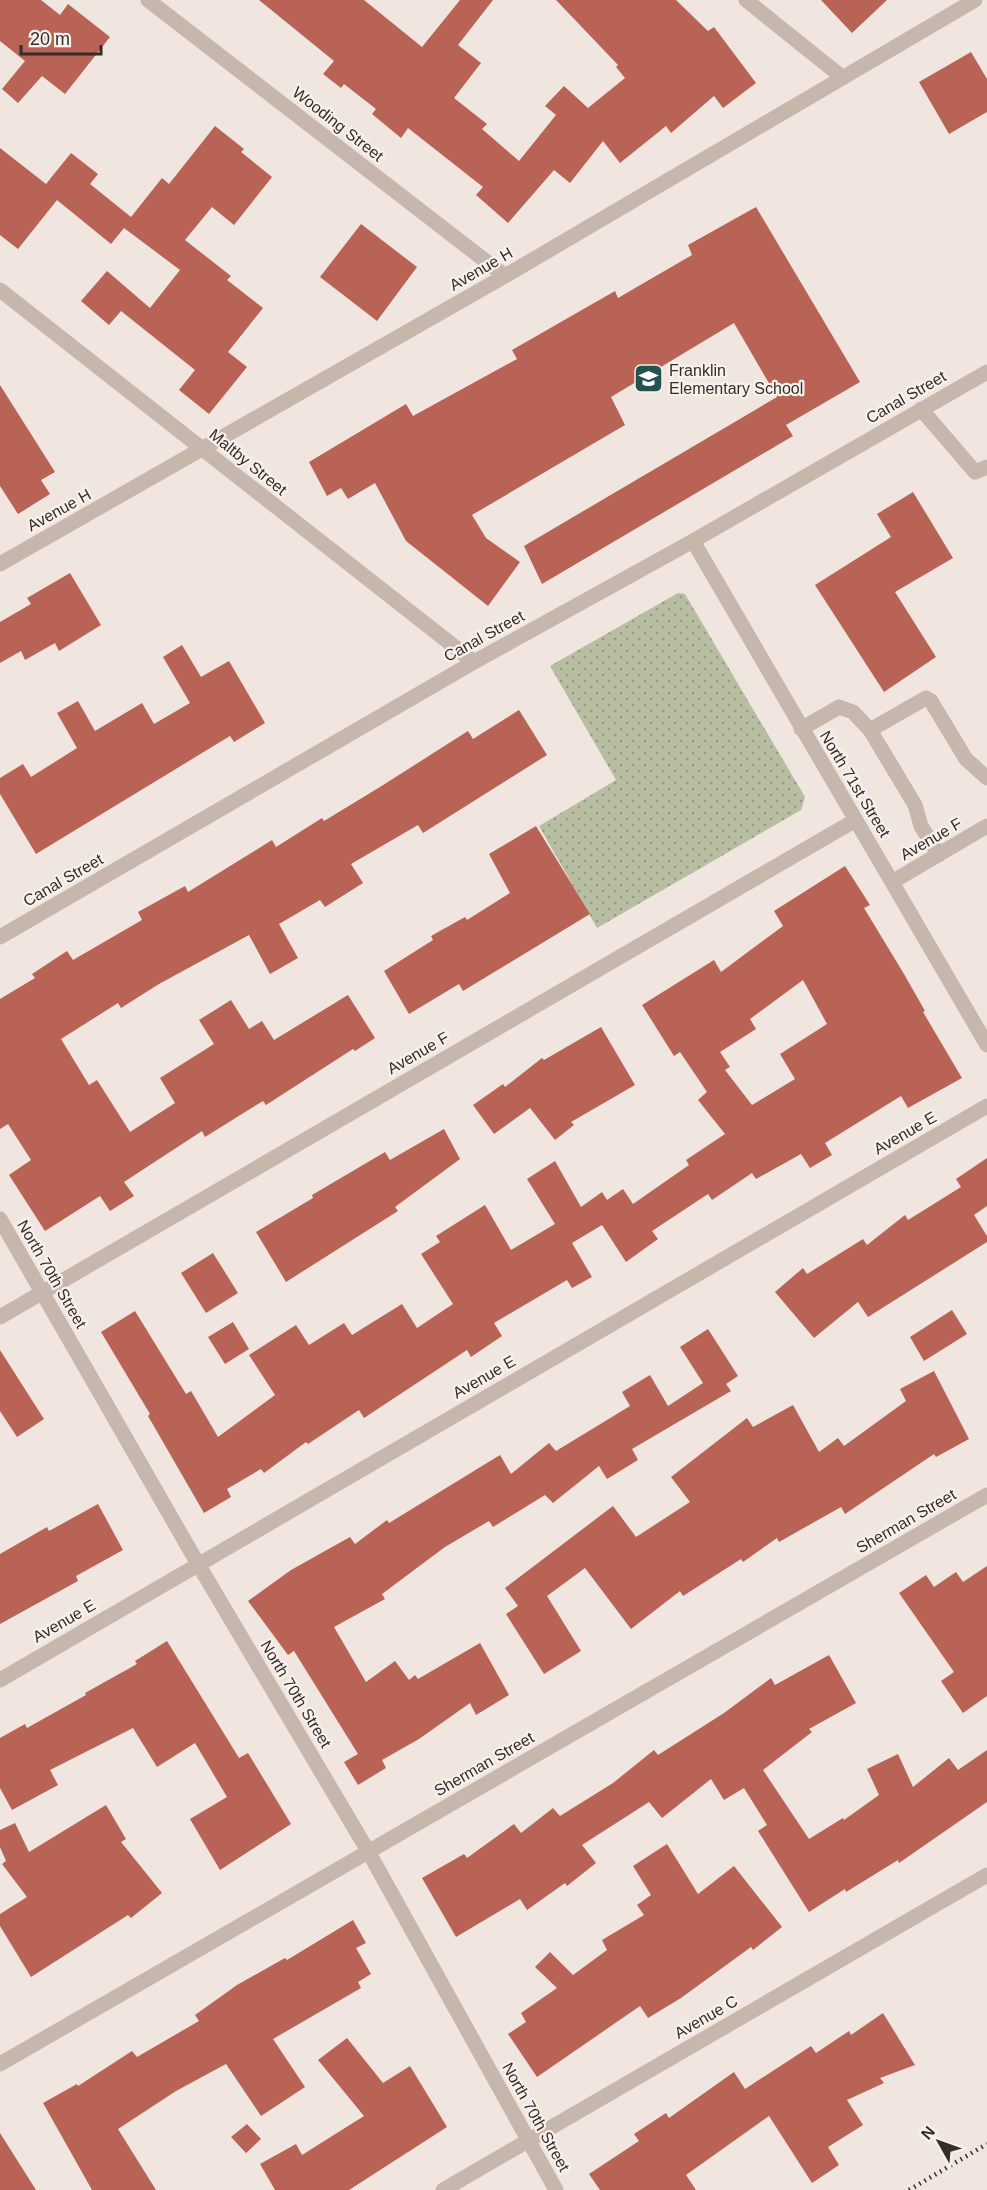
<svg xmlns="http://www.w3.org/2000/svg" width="987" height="2190" viewBox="0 0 987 2190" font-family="Helvetica,sans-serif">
<defs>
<pattern id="grass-dots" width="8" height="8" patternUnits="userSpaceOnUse" patternTransform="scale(1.5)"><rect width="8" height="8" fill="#b7bea1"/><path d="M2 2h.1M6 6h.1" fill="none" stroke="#969b83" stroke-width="1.8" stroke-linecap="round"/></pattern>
</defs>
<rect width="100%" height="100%" fill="#f0e6df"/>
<path fill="url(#grass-dots)" d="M 678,593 L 685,594 L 805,797 L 801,810 L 597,928 L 539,826 L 616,780 L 550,666 Z"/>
<path fill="#b86355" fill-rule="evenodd" d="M 0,0 L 41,0 L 60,15 L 68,4 L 110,37 L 65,94 L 42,76 L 18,103 L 2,89 L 25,61 L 0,41 Z
M 259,0 L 364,0 L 422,47 L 460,0 L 493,0 L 458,45 L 481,63 L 454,98 L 487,124 L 482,129 L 519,161 L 556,115 L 545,106 L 564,86 L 588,108 L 625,78 L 616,67 L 618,65 L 556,0 L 676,0 L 708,31 L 714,27 L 756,83 L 723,108 L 714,96 L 671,133 L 666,126 L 620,163 L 603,141 L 570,183 L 554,170 L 508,223 L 476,195 L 483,187 L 408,128 L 401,138 L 372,114 L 376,109 L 344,84 L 341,88 L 323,74 L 334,61 Z
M 821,0 L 887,0 L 852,33 Z
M 971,52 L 987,79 L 987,112 L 949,134 L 919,82 Z
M 215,126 L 244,149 L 241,152 L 272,177 L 234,225 L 212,207 L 185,240 L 231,276 L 227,280 L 263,308 L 228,352 L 247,367 L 209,414 L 179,390 L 195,370 L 121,311 L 109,325 L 81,301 L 107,271 L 150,308 L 180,270 L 124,228 L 111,244 L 57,200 L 18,249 L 0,235 L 0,148 L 46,184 L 71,153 L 98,174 L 90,184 L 131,217 L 162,178 L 169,184 Z
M 756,207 L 860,382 L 786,425 L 793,436 L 542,584 L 524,546 L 777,397 L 734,323 L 611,397 L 625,425 L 472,515 L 486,538 L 520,562 L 488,606 L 406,541 L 375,483 L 348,499 L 341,488 L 327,496 L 309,462 L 406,404 L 413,416 L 517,359 L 512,350 L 615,291 L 618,298 L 692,255 L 688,245 Z
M 361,224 L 417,267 L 377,321 L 320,277 Z
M 0,385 L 55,472 L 41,480 L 50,494 L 18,514 L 0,486 Z
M 913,492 L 953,558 L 895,592 L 936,657 L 884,692 L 815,585 L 891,537 L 877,514 Z
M 70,573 L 101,625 L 59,651 L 55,643 L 25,660 L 21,651 L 0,663 L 0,622 L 31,604 L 27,598 Z
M 182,645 L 201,677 L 229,661 L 265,723 L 234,742 L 230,736 L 36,854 L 0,794 L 0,778 L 23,764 L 31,777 L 77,748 L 57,713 L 78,701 L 95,731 L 142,703 L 154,724 L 190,703 L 163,657 Z
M 519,710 L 547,755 L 423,833 L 418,825 L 351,864 L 363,883 L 325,907 L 320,900 L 279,924 L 298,958 L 270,974 L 249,935 L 159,984 L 121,1008 L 118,1003 L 61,1039 L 89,1085 L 97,1080 L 130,1132 L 175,1103 L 160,1078 L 214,1044 L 199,1020 L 231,1000 L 249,1029 L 262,1021 L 274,1040 L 348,995 L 375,1038 L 355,1051 L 353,1049 L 266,1105 L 263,1101 L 205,1137 L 202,1131 L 124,1182 L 134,1196 L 110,1211 L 100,1196 L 45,1231 L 9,1175 L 31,1160 L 8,1124 L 0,1129 L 0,999 L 35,978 L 32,974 L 67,951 L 73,960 L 142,920 L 138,912 L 185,886 L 188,892 L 272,840 L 276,847 L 322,818 L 324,821 L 380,787 L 468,731 L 473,739 Z
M 536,826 L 590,914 L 463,991 L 459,984 L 409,1014 L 384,971 L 433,940 L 431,936 L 465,917 L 467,920 L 510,893 L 489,854 Z
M 845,866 L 870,905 L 864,908 L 904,974 L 925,1011 L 923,1012 L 962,1078 L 908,1108 L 901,1096 L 825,1143 L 832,1155 L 810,1168 L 801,1154 L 756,1179 L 752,1173 L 712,1200 L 708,1194 L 652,1231 L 658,1239 L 626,1262 L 602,1225 L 572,1243 L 592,1277 L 572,1288 L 567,1280 L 494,1323 L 502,1336 L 471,1357 L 467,1350 L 364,1418 L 359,1410 L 308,1444 L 306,1442 L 264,1473 L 261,1469 L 227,1489 L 231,1497 L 204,1513 L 148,1416 L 150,1414 L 101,1332 L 135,1311 L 186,1394 L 191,1391 L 218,1437 L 275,1395 L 249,1355 L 296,1325 L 309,1345 L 344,1323 L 352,1335 L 402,1304 L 417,1328 L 453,1304 L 421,1254 L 440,1242 L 436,1236 L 485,1205 L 511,1250 L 555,1224 L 527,1179 L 555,1161 L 581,1207 L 602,1192 L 607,1200 L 623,1189 L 633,1204 L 689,1165 L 686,1160 L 725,1134 L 698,1100 L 707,1092 L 680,1052 L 674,1056 L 642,1005 L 714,960 L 721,972 L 783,926 L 774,911 ZM 803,980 L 827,1024 L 780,1054 L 795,1079 L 752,1105 L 725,1070 L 730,1067 L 720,1052 L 756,1029 L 750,1019 Z
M 601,1027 L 635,1085 L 571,1122 L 574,1125 L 555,1140 L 530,1108 L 494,1134 L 473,1105 L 503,1084 L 505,1087 L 542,1058 L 544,1060 Z
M 444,1129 L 460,1159 L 395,1207 L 398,1211 L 286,1282 L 256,1232 L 313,1198 L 312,1195 L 385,1152 L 390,1160 Z
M 987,1158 L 987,1206 L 974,1215 L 987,1236 L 987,1242 L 868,1317 L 858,1302 L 814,1338 L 775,1292 L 803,1268 L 807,1274 L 863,1239 L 867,1245 L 905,1215 L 908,1220 L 961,1187 L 956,1179 Z
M 213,1253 L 238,1293 L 206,1313 L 181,1273 Z
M 952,1310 L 967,1334 L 924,1361 L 910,1337 Z
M 233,1322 L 249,1349 L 225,1364 L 208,1337 Z
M 708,1329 L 738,1376 L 726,1384 L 731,1391 L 632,1449 L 638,1460 L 607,1479 L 599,1466 L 553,1503 L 545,1495 L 493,1527 L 489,1521 L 445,1547 L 382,1594 L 385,1599 L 334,1627 L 366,1682 L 395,1661 L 409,1680 L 415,1675 L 418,1679 L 480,1643 L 509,1695 L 476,1715 L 470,1703 L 419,1739 L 382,1760 L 386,1768 L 358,1785 L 344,1762 L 358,1754 L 294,1651 L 288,1655 L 248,1601 L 291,1570 L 350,1537 L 355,1544 L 387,1520 L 389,1523 L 500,1455 L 511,1474 L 549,1443 L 556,1451 L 630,1406 L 622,1392 L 650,1375 L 668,1406 L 703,1383 L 680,1347 Z
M 0,1350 L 44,1419 L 17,1437 L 0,1411 Z
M 934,1371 L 969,1439 L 936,1457 L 934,1454 L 845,1514 L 841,1507 L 779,1542 L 777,1538 L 743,1562 L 741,1559 L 683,1596 L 680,1591 L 631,1629 L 585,1568 L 547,1596 L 581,1651 L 544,1674 L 506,1614 L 518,1606 L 505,1588 L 613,1506 L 636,1537 L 690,1502 L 671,1477 L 747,1418 L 753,1427 L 793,1405 L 819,1452 L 838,1438 L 844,1446 L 906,1401 L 900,1389 Z
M 98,1504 L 123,1550 L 76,1576 L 78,1581 L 0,1624 L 0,1554 L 47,1527 L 49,1531 Z
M 987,1566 L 987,1696 L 963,1713 L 941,1681 L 954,1672 L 899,1593 L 926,1575 L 934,1587 L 956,1572 L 963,1582 Z
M 167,1641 L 239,1758 L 248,1753 L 291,1824 L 220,1870 L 190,1819 L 227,1797 L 195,1743 L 157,1767 L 133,1728 L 50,1770 L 58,1785 L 12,1810 L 0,1788 L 0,1738 L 25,1724 L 27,1728 L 86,1695 L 85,1693 L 137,1664 L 135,1661 Z
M 829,1655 L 856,1703 L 809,1729 L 812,1732 L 763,1770 L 809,1839 L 843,1818 L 844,1820 L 879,1795 L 867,1769 L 898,1754 L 913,1787 L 949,1758 L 958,1770 L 987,1750 L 987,1802 L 899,1863 L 898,1860 L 846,1892 L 845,1889 L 809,1912 L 758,1831 L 767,1825 L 744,1788 L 724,1800 L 711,1779 L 662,1818 L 649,1802 L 582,1845 L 596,1863 L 567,1886 L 565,1883 L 527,1910 L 520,1899 L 456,1937 L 422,1878 L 464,1854 L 467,1858 L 514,1824 L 521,1833 L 553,1808 L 560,1816 L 613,1783 L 654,1750 L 658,1755 L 724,1713 L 771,1678 L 775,1685 Z
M 106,1805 L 126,1839 L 121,1842 L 162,1893 L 131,1918 L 128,1915 L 31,1977 L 0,1926 L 0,1914 L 27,1897 L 2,1864 L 6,1861 L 0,1847 L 0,1830 L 15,1823 L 29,1852 Z
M 667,1844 L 698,1894 L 734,1866 L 782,1927 L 753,1950 L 751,1947 L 681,1998 L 648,2018 L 640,2006 L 537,2077 L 508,2034 L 526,2022 L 521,2013 L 557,1988 L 535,1967 L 550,1952 L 573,1975 L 607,1950 L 602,1940 L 644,1915 L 637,1905 L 651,1895 L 633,1866 Z
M 353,1920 L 366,1943 L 356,1948 L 371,1974 L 358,1982 L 361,1988 L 273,2039 L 305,2087 L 261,2116 L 226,2064 L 176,2091 L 118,2129 L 156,2190 L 92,2190 L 43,2103 L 77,2084 L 78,2086 L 132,2051 L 137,2057 L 199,2021 L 195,2015 L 237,1985 L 285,1958 L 287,1960 Z
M 883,2013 L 915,2065 L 880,2078 L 884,2083 L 847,2100 L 863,2125 L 828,2147 L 839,2165 L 812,2183 L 769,2116 L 686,2175 L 696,2190 L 600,2190 L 589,2174 L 639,2141 L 634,2134 L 666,2113 L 669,2118 L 734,2072 L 745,2089 L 811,2046 L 816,2053 L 849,2031 L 851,2035 Z
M 347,2038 L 383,2083 L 410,2066 L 447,2127 L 349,2190 L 275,2190 L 260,2164 L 296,2144 L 302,2155 L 364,2116 L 318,2060 Z
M 247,2124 L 261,2139 L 246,2153 L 231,2137 Z
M 0,2133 L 36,2190 L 0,2190 Z"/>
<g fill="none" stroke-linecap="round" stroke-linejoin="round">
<path stroke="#c7b6ac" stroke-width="15" d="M 148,0 L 505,276
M 746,0 L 842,77
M 0,290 L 474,662
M 921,409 L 975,472 L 987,467
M 693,541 L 987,1045
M 0,564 L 505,276 L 975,0
M 801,729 L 839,707 L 853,712 L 870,730 L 915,805 L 921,826 L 939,855
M 870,730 L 926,698 L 931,701 L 966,759 L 987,778
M 892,882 L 987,826
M 0,937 L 474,662 L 693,541 L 987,372
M 0,1219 L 198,1564 L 368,1851 L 556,2190
M 0,1317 L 854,821
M 0,1680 L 987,1106
M 0,2064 L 987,1495
M 443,2190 L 987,1875"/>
<path stroke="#362d2a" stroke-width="4.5" stroke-dasharray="1.5 4.5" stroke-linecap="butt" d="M 909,2190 L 987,2144"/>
</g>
<defs>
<symbol id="school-square" viewBox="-11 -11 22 22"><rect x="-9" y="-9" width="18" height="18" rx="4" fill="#245351" stroke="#f8f1eb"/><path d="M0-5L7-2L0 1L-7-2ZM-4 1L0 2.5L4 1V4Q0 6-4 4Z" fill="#fff"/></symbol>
</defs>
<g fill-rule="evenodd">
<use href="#school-square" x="632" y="362" width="33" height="33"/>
</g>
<g text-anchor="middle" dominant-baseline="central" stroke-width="4.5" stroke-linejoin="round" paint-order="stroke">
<g font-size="16" fill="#362d2a" stroke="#f8f1eb">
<text transform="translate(338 124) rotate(38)">Wooding Street</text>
<text transform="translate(481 269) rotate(-30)">Avenue H</text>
<text transform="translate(906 397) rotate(-30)">Canal Street</text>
<text transform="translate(248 462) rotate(39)">Maltby Street</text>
<text transform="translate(59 510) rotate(-29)">Avenue H</text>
<text transform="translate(484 636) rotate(-29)">Canal Street</text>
<text transform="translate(855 784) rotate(59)">North 71st Street</text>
<text transform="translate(931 839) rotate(-30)">Avenue F</text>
<text transform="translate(63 880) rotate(-30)">Canal Street</text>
<text transform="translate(418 1053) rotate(-30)">Avenue F</text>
<text transform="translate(905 1133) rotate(-30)">Avenue E</text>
<text transform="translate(52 1274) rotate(60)">North 70th Street</text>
<text transform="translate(484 1377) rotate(-30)">Avenue E</text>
<text transform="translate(906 1521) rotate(-30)">Sherman Street</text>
<text transform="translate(64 1621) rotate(-30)">Avenue E</text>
<text transform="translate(296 1694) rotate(59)">North 70th Street</text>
<text transform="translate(484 1764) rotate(-30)">Sherman Street</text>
<text transform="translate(706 2017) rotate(-30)">Avenue C</text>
<text transform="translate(536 2117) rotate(61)">North 70th Street</text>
</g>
<g font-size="16" fill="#362d2a" stroke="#f8f1eb" text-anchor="start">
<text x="669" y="370">Franklin<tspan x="669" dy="18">Elementary School</tspan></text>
</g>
</g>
<g transform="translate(939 2142) rotate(310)" stroke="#f8f1eb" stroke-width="4.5" paint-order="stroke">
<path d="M0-4.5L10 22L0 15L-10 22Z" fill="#362d2a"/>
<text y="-9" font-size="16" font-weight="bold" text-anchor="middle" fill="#362d2a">N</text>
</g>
<path d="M21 45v9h80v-9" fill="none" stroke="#362d2a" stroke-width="3"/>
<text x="30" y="45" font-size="18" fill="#362d2a" stroke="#f8f1eb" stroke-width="4.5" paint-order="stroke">20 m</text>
</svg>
